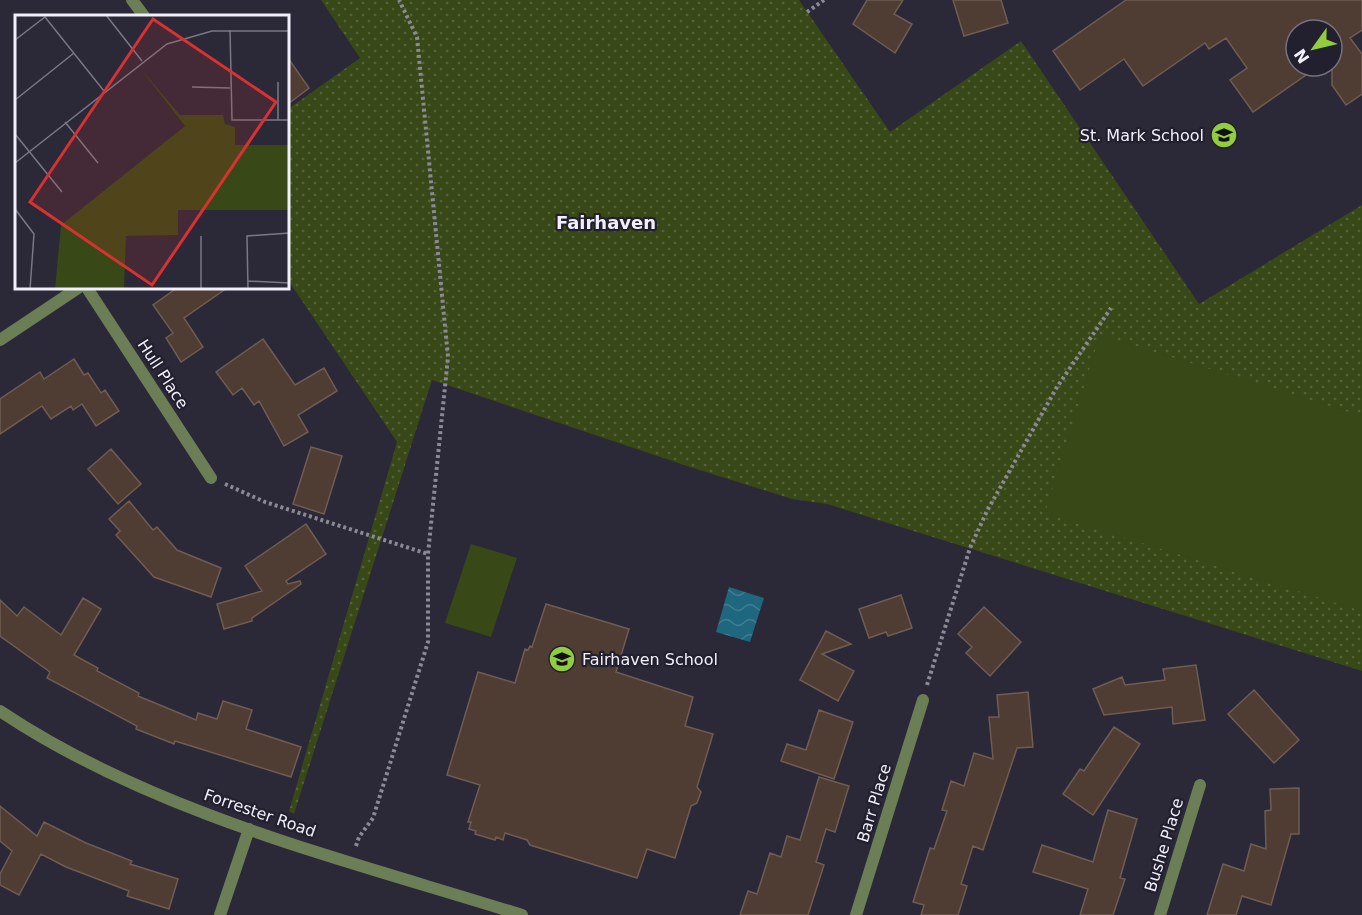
<svg xmlns="http://www.w3.org/2000/svg" width="1362" height="915" viewBox="0 0 1362 915" font-family="'DejaVu Sans',sans-serif">
<defs>
<pattern id="park-dots" width="8" height="8" patternUnits="userSpaceOnUse" patternTransform="scale(1.5)"><rect width="8" height="8" fill="#384817"/><path d="M2 2h.1M6 6h.1" fill="none" stroke="#55633a" stroke-width="1.8" stroke-linecap="round"/></pattern>
<pattern id="water-waves" width="16" height="10" patternUnits="userSpaceOnUse" patternTransform="scale(1.5)"><rect width="16" height="10" fill="#1e677f"/><path d="M0 5q4-4 8 0t8 0" fill="none" stroke="#3f7d92"/></pattern>
</defs>
<rect width="100%" height="100%" fill="#2b2838"/>
<path fill="url(#park-dots)" d="M 321,0 L 799,0 L 890,132 L 1021,41 L 1199,304 L 1362,205 L 1362,671 L 827,504 L 792,499 L 690,467 L 432,380 L 294,814 L 289,811 L 397,442 L 288,280 L 288,109 L 360,58 Z"/>
<path fill="#384817" d="M 1100,335 L 1362,416 L 1362,611 L 1045,513 Z
M 471,544 L 517,558 L 491,637 L 445,623 Z"/>
<path fill="url(#water-waves)" d="M 729,587 L 764,598 L 750,642 L 716,632 Z"/>
<path fill="#4f3d34" stroke="#6f5c52" stroke-width="1.5" d="M 867,0 L 903,0 L 894,14 L 912,24 L 895,53 L 853,24 Z
M 953,0 L 1001,0 L 1008,23 L 964,36 Z
M 1126,0 L 1362,0 L 1362,30 L 1350,38 L 1362,54 L 1362,94 L 1346,105 L 1332,85 L 1332,30 L 1296,30 L 1296,66 L 1319,66 L 1253,112 L 1230,80 L 1247,68 L 1226,38 L 1209,49 L 1205,43 L 1143,86 L 1124,59 L 1080,90 L 1053,51 Z
M 288,58 L 309,88 L 288,104 Z
M 177,288 L 227,288 L 184,318 L 203,347 L 181,362 L 166,338 L 173,333 L 153,305 Z
M 263,339 L 295,385 L 324,368 L 337,391 L 298,415 L 308,432 L 284,446 L 259,401 L 254,405 L 242,388 L 233,395 L 216,372 Z
M 74,359 L 84,375 L 88,373 L 101,393 L 105,390 L 119,411 L 96,426 L 82,404 L 73,410 L 71,406 L 51,419 L 42,406 L 0,434 L 0,399 L 40,372 L 44,379 Z
M 311,447 L 342,456 L 324,514 L 293,504 Z
M 111,449 L 141,484 L 118,504 L 88,469 Z
M 129,501 L 153,530 L 157,527 L 177,550 L 221,568 L 211,597 L 154,577 L 116,535 L 120,531 L 109,519 Z
M 306,524 L 326,554 L 286,581 L 288,584 L 300,581 L 301,584 L 252,618 L 252,621 L 224,629 L 217,604 L 262,591 L 245,566 Z
M 901,595 L 912,628 L 888,636 L 886,632 L 869,638 L 859,609 Z
M 83,598 L 101,609 L 74,655 L 98,668 L 97,671 L 139,693 L 138,696 L 196,720 L 198,713 L 217,719 L 223,701 L 252,710 L 246,729 L 301,747 L 291,777 L 175,741 L 174,744 L 136,729 L 137,726 L 47,678 L 50,672 L 0,636 L 0,600 L 17,616 L 24,607 L 61,635 Z
M 546,604 L 629,629 L 616,672 L 693,697 L 685,726 L 713,734 L 697,787 L 701,792 L 697,803 L 691,806 L 675,858 L 647,849 L 637,878 L 530,845 L 527,840 L 505,833 L 503,840 L 496,837 L 495,840 L 475,834 L 476,831 L 469,829 L 471,822 L 468,822 L 480,785 L 447,775 L 478,672 L 515,683 L 525,649 L 528,650 L 530,646 L 532,647 Z
M 984,607 L 1021,642 L 990,676 L 966,653 L 972,647 L 958,634 Z
M 826,631 L 851,644 L 822,654 L 854,671 L 838,701 L 800,680 Z
M 1196,665 L 1205,720 L 1173,724 L 1172,707 L 1104,715 L 1093,689 L 1122,677 L 1125,685 L 1165,680 L 1163,669 Z
M 1254,690 L 1299,740 L 1274,763 L 1228,714 Z
M 1028,692 L 1033,747 L 1017,748 L 983,850 L 973,846 L 961,884 L 967,886 L 958,915 L 921,915 L 924,905 L 913,902 L 930,848 L 934,849 L 947,811 L 942,810 L 951,781 L 964,786 L 974,753 L 993,759 L 989,717 L 999,717 L 997,695 Z
M 819,710 L 853,722 L 834,779 L 781,761 L 787,744 L 806,750 Z
M 1114,727 L 1140,744 L 1093,815 L 1063,794 L 1080,769 L 1084,771 Z
M 819,777 L 849,786 L 835,832 L 826,829 L 816,862 L 824,865 L 808,915 L 740,915 L 748,891 L 757,894 L 770,853 L 781,857 L 787,836 L 800,840 Z
M 1299,788 L 1299,834 L 1291,834 L 1271,905 L 1242,896 L 1236,915 L 1207,915 L 1223,864 L 1244,871 L 1251,844 L 1266,849 L 1265,811 L 1271,810 L 1270,789 Z
M 0,806 L 37,836 L 44,822 L 86,843 L 132,861 L 130,864 L 178,879 L 169,909 L 127,896 L 129,891 L 66,867 L 41,854 L 19,895 L 0,885 L 0,874 L 12,851 L 0,841 Z
M 1108,810 L 1137,819 L 1120,878 L 1125,879 L 1113,915 L 1080,915 L 1088,889 L 1033,872 L 1042,845 L 1093,862 Z"/>
<g fill="none" stroke-linecap="round" stroke-linejoin="round">
<path stroke="#8c8997" stroke-width="4" stroke-dasharray="3 3" stroke-linecap="butt" d="M 807,12 L 824,0
M 225,484 L 265,502 L 428,554
M 927,685 L 970,548 L 987,511 L 1057,387 L 1111,308
M 356,846 L 359,837 L 373,818 L 428,642 L 428,554 L 448,357 L 417,37 L 399,0"/>
<path stroke="#6b7e56" stroke-width="12" d="M 132,0 L 144,16
M 87,288 L 211,478
M 0,340 L 78,288
M 0,711 C 154,814 347,860 522,915
M 220,915 L 249,829
M 856,915 L 923,700
M 1160,915 L 1200,785"/>
</g>
<defs>
<symbol id="school-disc" viewBox="-11 -11 22 22"><circle r="9.5" fill="#92cd3f" stroke="#221f2e"/><path d="M0-5L7-2L0 1L-7-2ZM-4 1L0 2.5L4 1V4Q0 6-4 4Z" fill="#111"/></symbol>
</defs>
<g fill-rule="evenodd">
<use href="#school-disc" x="1209" y="120" width="30" height="30"/>
<use href="#school-disc" x="547" y="644" width="30" height="30"/>
</g>
<g text-anchor="middle" dominant-baseline="central" stroke-width="4.5" stroke-linejoin="round" paint-order="stroke">
<g font-size="16" fill="#f1effa" stroke="#221f2e" text-anchor="end">
<text x="1204" y="135">St. Mark School</text>
<text x="582" y="659" text-anchor="start">Fairhaven School</text>
</g>
<g font-size="16" fill="#f1effa" stroke="#221f2e">
<text transform="translate(163 374) rotate(57)">Hull Place</text>
<text transform="translate(874 803) rotate(-73)">Barr Place</text>
<text transform="translate(260 813) rotate(19)">Forrester Road</text>
<text transform="translate(1164 845) rotate(-73)">Bushe Place</text>
</g>
<g font-size="18" font-weight="bold" fill="#f1effa" stroke="#221f2e">
<text x="606" y="222">Fairhaven</text>
</g>
</g>
<g transform="translate(15 15)">
<rect width="274" height="274" fill="#2b2838"/>
<path d="M 125,53 L 165,100 L 208,100 L 210,109 L 220,112 L 220,130 L 274,130 L 274,195 L 163,195 L 163,220 L 111,221 L 109,274 L 40,274 L 46,210 L 170,111 Z" fill="#384817"/>
<path d="M 97,181 L 116,204 L 73,239 L 54,216 Z" fill="#384817"/>
<path fill="none" stroke="#7a7886" stroke-width="1.5" d="M 91,0 L 127,46M 215,15 L 217,105 L 275,105M 0,25 L 30,2 L 89,76M 177,72 L 215,73M 0,85 L 59,38M 263,105 L 263,67M 50,107 L 83,148M 0,119 L 47,177M 0,148 L 152,29 L 197,16 L 275,16M 0,194 L 19,219 L 15,274M 233,266 L 275,268M 186,274 L 186,221M 233,274 L 232,221 L 275,218"/>
<path fill="#d73232" fill-opacity="0.15" stroke="#d73232" stroke-width="3" d="M 138,4 L 261,87 L 137,270 L 15,187 Z"/>
<rect width="274" height="274" fill="none" stroke="#f1effa" stroke-width="3"/>
</g>
<g transform="translate(1314 48) rotate(236)"><circle r="28" fill="#221f2e" stroke="#757280" stroke-width="1.5"/>
<path d="M0-4.5L10 22L0 15L-10 22Z" fill="#92cd3f"/>
<text y="-9" font-size="16" font-weight="bold" text-anchor="middle" fill="#f1effa">N</text>
</g>
</svg>
